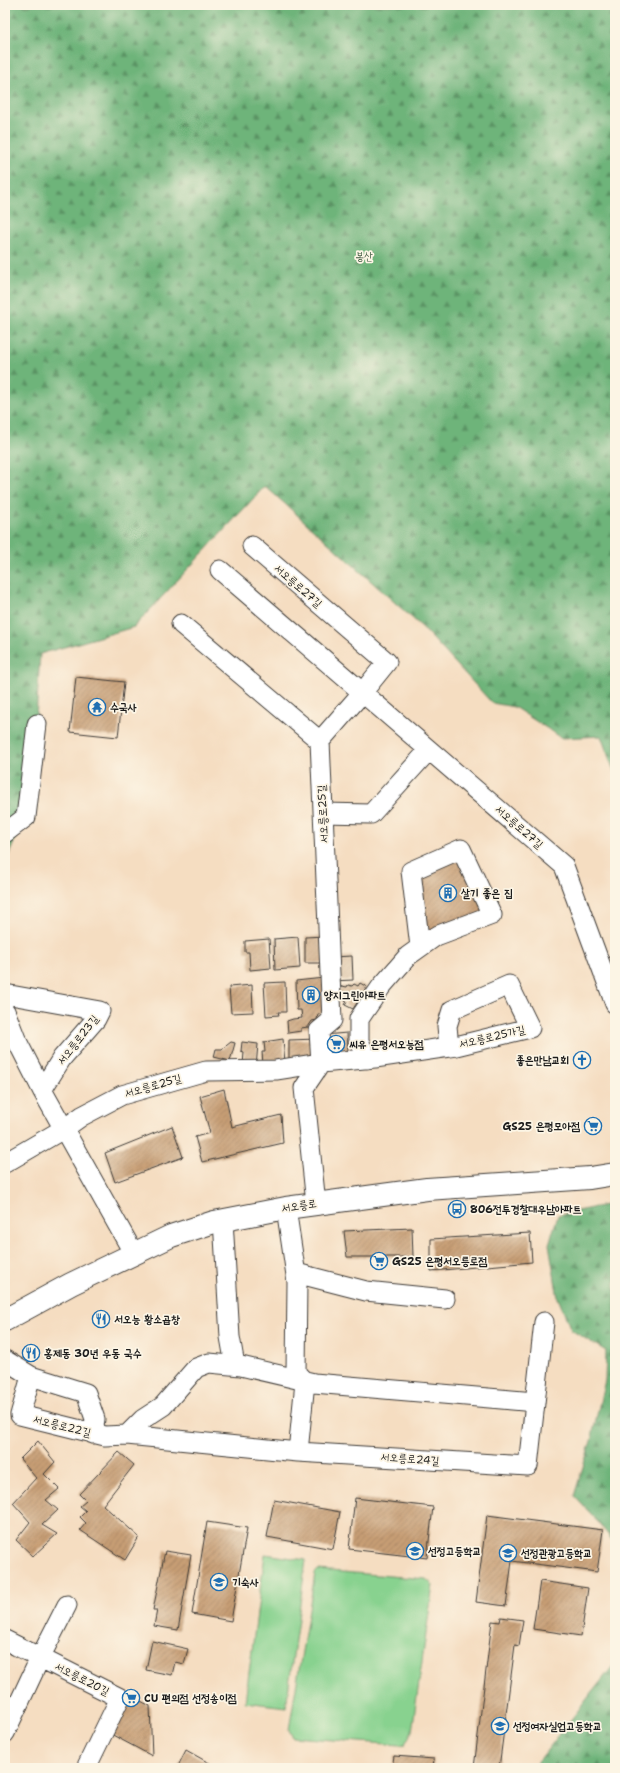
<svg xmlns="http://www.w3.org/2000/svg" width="620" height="1773" viewBox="0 0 620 1773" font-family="'Shantell Sans','Poor Story',sans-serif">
<defs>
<pattern id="forest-firs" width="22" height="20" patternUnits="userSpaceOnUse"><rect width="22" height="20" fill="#6eb47a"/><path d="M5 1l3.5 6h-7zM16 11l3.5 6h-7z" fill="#5a9263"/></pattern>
<pattern id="building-hatch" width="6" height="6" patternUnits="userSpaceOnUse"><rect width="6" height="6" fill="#c79e75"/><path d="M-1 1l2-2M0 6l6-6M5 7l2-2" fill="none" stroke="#a1805f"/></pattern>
</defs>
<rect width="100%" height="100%" fill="#fcf5e5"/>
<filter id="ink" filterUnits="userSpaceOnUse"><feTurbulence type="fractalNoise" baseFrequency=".025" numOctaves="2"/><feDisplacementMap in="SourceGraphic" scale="8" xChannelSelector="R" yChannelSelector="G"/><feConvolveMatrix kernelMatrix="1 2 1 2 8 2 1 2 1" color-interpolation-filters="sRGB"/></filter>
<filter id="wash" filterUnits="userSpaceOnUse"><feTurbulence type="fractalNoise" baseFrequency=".012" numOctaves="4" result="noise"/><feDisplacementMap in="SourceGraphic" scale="16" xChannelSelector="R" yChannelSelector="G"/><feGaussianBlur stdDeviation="0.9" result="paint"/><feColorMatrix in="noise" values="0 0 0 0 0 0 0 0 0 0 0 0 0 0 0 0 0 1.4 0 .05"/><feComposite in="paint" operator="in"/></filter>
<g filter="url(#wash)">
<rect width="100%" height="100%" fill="#f5ddc1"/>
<path fill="url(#forest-firs)" stroke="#45684b" d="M 5,5 L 615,5 L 615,774 L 601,736 L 562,738 L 514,707 L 492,703 L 422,627 L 265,486 L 134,627 L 40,654 L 31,801 L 5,864 Z
M 615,1203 L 615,1544 L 595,1518 L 574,1496 L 591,1441 L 605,1380 L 606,1351 L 571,1330 L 558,1298 L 549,1244 L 558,1215 Z
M 615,1663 L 615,1768 L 534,1768 L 534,1767 Z"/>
<path fill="#88d28f" stroke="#527756" d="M 265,1554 L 306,1560 L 286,1707 L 245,1702 Z
M 318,1570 L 426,1579 L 433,1585 L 412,1731 L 405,1744 L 400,1745 L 293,1737 L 289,1730 L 315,1573 Z"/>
<g id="blocks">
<path fill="url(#building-hatch)" d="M 76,677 L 124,682 L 118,737 L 70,732 Z
M 460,851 L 490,915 L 425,936 L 412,871 Z
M 325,936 L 324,963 L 305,963 L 305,937 Z
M 298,937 L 300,968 L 275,970 L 274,939 Z
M 269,939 L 271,968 L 250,970 L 249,952 L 245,952 L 245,941 Z
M 352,956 L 353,980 L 333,981 L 333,957 Z
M 324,978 L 326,1013 L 318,1014 L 317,1020 L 312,1021 L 308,1027 L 301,1028 L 301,1031 L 288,1033 L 287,1021 L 293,1019 L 302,1018 L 301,1010 L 297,1010 L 296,981 Z
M 285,982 L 286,1012 L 278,1012 L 279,1015 L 266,1016 L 264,983 Z
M 360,983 L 367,987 L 353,1009 L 345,1005 L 347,1001 L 341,999 L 342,995 L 339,993 L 342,986 L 347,987 L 348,985 L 352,986 L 354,984 L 358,986 Z
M 252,985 L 253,1012 L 231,1013 L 229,987 Z
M 347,1033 L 348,1054 L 325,1055 L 324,1035 Z
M 283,1039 L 285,1062 L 263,1064 L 262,1052 L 265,1052 L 264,1042 Z
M 317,1039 L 314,1060 L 289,1061 L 289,1040 Z
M 231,1042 L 235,1043 L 230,1061 L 214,1057 L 216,1049 L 222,1049 Z
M 242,1042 L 258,1044 L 256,1067 L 243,1065 L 244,1052 L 241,1051 Z
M 224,1089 L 232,1127 L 281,1115 L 283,1143 L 202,1162 L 195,1137 L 210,1133 L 200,1096 Z
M 172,1126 L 183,1157 L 115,1182 L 105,1153 Z
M 412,1228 L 413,1257 L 347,1257 L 344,1231 Z
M 530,1233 L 532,1262 L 431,1271 L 431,1239 Z
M 38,1441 L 55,1462 L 44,1474 L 59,1489 L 46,1500 L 58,1510 L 42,1525 L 57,1534 L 33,1556 L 16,1540 L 30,1522 L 13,1503 L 36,1478 L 20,1459 Z
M 119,1452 L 134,1465 L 103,1505 L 139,1537 L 125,1560 L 80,1530 L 86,1523 L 80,1517 L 86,1511 L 80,1506 L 86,1501 L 79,1494 Z
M 355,1498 L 433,1507 L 427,1558 L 349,1549 Z
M 274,1500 L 340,1512 L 333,1549 L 267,1537 Z
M 487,1515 L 603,1530 L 597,1572 L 512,1561 L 506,1606 L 476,1602 Z
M 207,1522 L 247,1528 L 231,1621 L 192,1614 Z
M 165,1551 L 191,1555 L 178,1630 L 154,1626 L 157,1610 L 153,1610 Z
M 540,1581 L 588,1588 L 581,1636 L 533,1629 Z
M 501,1617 L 523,1620 L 519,1646 L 515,1645 L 499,1768 L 474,1768 L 492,1621 L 500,1622 Z
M 152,1641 L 188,1649 L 184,1664 L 175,1662 L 172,1675 L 146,1670 Z
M 126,1693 L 150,1706 L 152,1756 L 107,1732 Z
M 186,1750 L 218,1768 L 177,1768 Z
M 394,1756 L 434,1759 L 433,1768 L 392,1768 Z"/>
</g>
</g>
<g filter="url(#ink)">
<use href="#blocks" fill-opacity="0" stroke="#3d3935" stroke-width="1"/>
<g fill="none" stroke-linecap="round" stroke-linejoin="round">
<defs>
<path id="minor" d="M 252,546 L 387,662 L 362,693 L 320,741
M 220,570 L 564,866 L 615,1004
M 181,624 L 320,741 L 332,1020 L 319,1031 L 321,1063 L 304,1088 L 316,1204
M 323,813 L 371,814 L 429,750
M 5,833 L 26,817 L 37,724
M 5,994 L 100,1011 L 96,1019 L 62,1058 L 42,1090
M 5,1011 L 16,1039 L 42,1090 L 134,1254
M 367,1059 L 359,1041 L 359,1019 L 381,987 L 408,956 L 436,936 L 492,915 L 461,849 L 411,871 L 420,947
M 5,1163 L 65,1128 L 82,1116 L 122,1095 L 206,1071 L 276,1070 L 321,1063 L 375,1058 L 456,1046 L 530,1028 L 509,985 L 452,1010 L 447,1026 L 449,1047
M 286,1208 L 297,1282 L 296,1373 L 305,1382 L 298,1452
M 223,1220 L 230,1337 L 235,1365
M 296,1273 L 366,1291 L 445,1299
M 5,1360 L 31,1376 L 86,1393 L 95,1419 L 93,1434
M 31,1376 L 20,1415 L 105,1436 L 127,1435 L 298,1452 L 528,1466 L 544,1322
M 127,1435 L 143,1419 L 163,1406 L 196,1368 L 209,1363 L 241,1366 L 314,1383 L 535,1402
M 5,1640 L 120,1698 L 86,1768
M 5,1733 L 40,1658 L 67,1605"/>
<path id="major" d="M 5,1320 L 71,1284 L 171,1236 L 214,1222 L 286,1208 L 427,1189 L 590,1178 L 615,1174"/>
</defs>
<use href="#minor" stroke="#3d3935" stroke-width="21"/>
<use href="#major" stroke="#3d3935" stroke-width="24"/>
<use href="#minor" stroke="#fff" stroke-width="19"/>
<use href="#major" stroke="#fff" stroke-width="22"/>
</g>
</g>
<defs>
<symbol id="temple-ring" viewBox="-11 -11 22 22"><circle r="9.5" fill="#fcf5e5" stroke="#1f6fb2" stroke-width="1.5"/><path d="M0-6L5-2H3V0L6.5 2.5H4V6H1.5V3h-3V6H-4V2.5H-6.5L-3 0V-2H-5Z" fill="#1f6fb2"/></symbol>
<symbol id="building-ring" viewBox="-11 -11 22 22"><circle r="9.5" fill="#fcf5e5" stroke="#1f6fb2" stroke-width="1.5"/><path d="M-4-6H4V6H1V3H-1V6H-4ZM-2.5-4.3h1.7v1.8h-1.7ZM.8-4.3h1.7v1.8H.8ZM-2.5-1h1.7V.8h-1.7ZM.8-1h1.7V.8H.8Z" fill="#1f6fb2"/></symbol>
<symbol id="supermarket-ring" viewBox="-11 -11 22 22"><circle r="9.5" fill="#fcf5e5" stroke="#1f6fb2" stroke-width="1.5"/><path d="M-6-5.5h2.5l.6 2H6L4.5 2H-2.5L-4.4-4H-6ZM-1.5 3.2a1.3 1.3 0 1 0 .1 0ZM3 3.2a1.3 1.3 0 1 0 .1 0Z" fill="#1f6fb2"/></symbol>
<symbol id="church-ring" viewBox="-11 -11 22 22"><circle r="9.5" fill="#fcf5e5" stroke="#1f6fb2" stroke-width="1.5"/><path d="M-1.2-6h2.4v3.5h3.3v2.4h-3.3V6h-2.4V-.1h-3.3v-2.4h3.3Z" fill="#1f6fb2"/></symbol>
<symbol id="bus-ring" viewBox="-11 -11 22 22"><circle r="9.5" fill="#fcf5e5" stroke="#1f6fb2" stroke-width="1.5"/><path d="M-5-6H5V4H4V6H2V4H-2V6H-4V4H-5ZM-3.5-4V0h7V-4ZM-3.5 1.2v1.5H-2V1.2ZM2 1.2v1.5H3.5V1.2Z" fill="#1f6fb2"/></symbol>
<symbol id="restaurant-ring" viewBox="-11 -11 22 22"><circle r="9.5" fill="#fcf5e5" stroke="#1f6fb2" stroke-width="1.5"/><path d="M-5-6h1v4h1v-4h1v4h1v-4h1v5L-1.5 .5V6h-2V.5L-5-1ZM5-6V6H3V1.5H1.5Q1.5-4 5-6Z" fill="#1f6fb2"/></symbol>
<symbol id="school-ring" viewBox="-11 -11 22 22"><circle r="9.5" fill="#fcf5e5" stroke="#1f6fb2" stroke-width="1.5"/><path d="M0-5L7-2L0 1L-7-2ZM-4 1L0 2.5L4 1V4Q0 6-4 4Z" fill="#1f6fb2"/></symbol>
</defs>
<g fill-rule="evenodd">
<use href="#temple-ring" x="87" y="697" width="20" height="20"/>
<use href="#building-ring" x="438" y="883" width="20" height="20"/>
<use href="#building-ring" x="301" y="985" width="20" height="20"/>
<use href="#supermarket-ring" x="326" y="1034" width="20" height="20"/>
<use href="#church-ring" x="572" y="1050" width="20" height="20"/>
<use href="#supermarket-ring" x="583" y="1116" width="20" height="20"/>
<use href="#bus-ring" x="447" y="1199" width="20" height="20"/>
<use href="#supermarket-ring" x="369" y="1251" width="20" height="20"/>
<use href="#restaurant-ring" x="91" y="1309" width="20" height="20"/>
<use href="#restaurant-ring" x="21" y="1343" width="20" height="20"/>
<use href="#school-ring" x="405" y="1541" width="20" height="20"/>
<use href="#school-ring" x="498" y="1543" width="20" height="20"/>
<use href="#school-ring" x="209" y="1572" width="20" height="20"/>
<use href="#supermarket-ring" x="121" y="1688" width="20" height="20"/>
<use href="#school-ring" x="490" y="1716" width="20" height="20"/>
</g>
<g text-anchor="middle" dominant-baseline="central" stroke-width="3.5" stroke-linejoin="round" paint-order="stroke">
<g font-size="11" fill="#425c44" stroke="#fcf5e5">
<text x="364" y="256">봉산</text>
</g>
<g font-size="11" fill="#1c1c1c" stroke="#fcf5e5">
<text transform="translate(298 586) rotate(41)">서오릉로27길</text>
<text transform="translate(323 814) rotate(-93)">서오릉로25길</text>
<text transform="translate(519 827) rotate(41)">서오릉로27길</text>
<text transform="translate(492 1037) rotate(-13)">서오릉로25가길</text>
<text transform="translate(78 1040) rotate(-52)">서오릉로23길</text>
<text transform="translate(153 1086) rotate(-16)">서오릉로25길</text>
<text transform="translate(299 1206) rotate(-9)">서오릉로</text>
<text transform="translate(62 1426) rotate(14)">서오릉로22길</text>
<text transform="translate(410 1459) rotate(4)">서오릉로24길</text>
<text transform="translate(82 1679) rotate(27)">서오릉로20길</text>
</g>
<g font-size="11" font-weight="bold" fill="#1c1c1c" stroke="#fcf5e5" text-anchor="start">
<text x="110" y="707">수국사</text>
<text x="461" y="893">살기 좋은 집</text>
<text x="324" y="995">양지그린아파트</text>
<text x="349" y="1044">씨유 은평서오능점</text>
<text x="569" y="1060" text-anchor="end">좋은만남교회</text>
<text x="580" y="1126" text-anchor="end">GS25 은평모아점</text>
<text x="470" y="1209">806전투경찰대우남아파트</text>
<text x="392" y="1261">GS25 은평서오릉로점</text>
<text x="114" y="1319">서오능 황소곱창</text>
<text x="44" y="1353">홍제동 30년 우동 국수</text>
<text x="428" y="1551">선정고등학교</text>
<text x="521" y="1553">선정관광고등학교</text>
<text x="232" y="1582">기숙사</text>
<text x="144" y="1698">CU 편의점 선정송이점</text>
<text x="513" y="1726">선정여자실업고등학교</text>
</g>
</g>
<rect width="620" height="1773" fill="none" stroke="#fcf5e5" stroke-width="20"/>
</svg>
